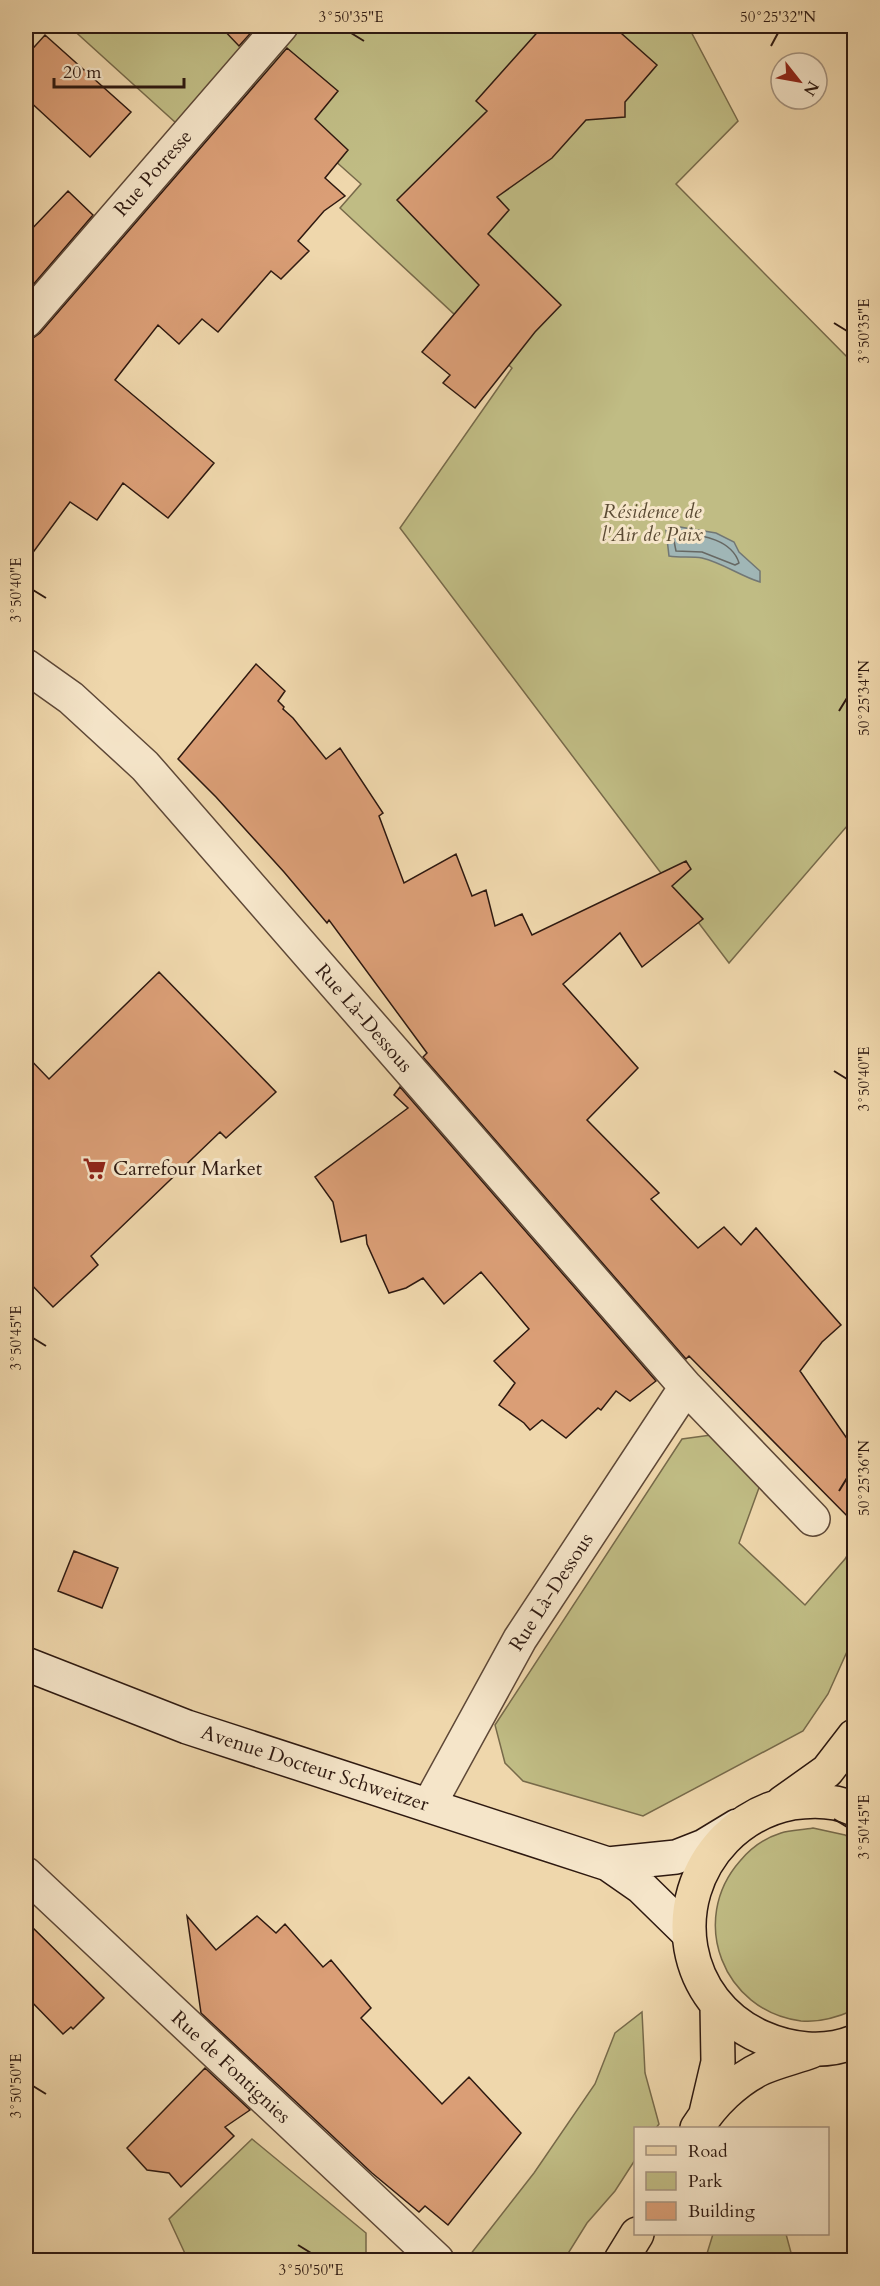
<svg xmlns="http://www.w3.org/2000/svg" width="880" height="2286" viewBox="0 0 880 2286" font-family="Cardo,serif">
<rect width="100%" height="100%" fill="#efd7ac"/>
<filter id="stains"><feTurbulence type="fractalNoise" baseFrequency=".00333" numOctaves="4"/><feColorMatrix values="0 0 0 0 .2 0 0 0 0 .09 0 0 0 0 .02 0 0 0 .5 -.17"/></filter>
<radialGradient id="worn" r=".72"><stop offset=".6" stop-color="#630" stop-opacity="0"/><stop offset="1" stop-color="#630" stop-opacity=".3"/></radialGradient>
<path fill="#c0bc84" stroke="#776a4a" stroke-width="1.5" d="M 69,26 L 223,26 L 250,51 L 176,123 Z
M 301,26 L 688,26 L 738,121 L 676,184 L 854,364 L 854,818 L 729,963 L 400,528 L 512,368 L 340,208 L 361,184 L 250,85 Z
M 711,1435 L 760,1485 L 739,1543 L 805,1605 L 845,1559 L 854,1543 L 854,1636 L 828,1694 L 803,1731 L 643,1816 L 523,1781 L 505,1763 L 495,1725 L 682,1439 Z
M 813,1828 L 845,1835 L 854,1840 L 854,2010 C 838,2017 820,2023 801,2021 C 723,2011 688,1920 740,1861 C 750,1849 765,1838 781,1833 C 791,1830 803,1830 813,1828 Z
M 642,2012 L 645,2073 L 659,2124 L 656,2128 L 636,2128 L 635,2160 L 615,2191 L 587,2223 L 564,2260 L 466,2260 L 534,2173 L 595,2084 L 615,2033 Z
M 252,2139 L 366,2233 L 366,2260 L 188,2260 L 169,2219 Z
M 713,2234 L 786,2234 L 793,2260 L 705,2260 Z"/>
<path fill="#a0b6b6" stroke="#727774" stroke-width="1.5" d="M 680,527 L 716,533 L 734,542 L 739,552 L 760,571 L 760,582 C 740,576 723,563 702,558 C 692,556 680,558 669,556 L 666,530 Z"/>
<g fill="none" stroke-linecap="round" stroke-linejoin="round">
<path stroke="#676863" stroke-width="1.5" d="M 681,533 C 703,535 732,540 739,563 L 735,565 L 702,552 L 676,551 L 673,536 Z"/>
</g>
<path fill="#da9e76" stroke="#2e1910" stroke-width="1.5" d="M 220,26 L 257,26 L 239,46 Z
M 543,26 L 613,26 L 657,65 L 625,102 L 625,117 L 586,120 L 552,158 L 497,197 L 509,210 L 488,234 L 561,305 L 535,332 L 475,408 L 443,383 L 450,375 L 422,352 L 479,285 L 397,200 L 487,111 L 476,101 Z
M 45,35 L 131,112 L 90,157 L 26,98 L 26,56 Z
M 287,48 L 338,91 L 315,119 L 348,150 L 325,178 L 345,196 L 324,211 L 298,241 L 309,251 L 281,279 L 271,271 L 218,332 L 202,319 L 179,344 L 158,325 L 115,380 L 214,463 L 168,518 L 123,483 L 97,520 L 70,502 L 26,562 L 26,339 L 33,338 L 40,333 Z
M 68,191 L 93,215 L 26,293 L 26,235 Z
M 256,664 L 285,691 L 278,701 L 284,707 L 283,709 L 293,718 L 326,759 L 340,748 L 383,813 L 379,816 L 404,883 L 456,854 L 472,896 L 486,890 L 495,926 L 522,914 L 532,935 L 686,861 L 691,869 L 672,886 L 703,919 L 642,967 L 620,933 L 563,984 L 638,1068 L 587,1120 L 659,1193 L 651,1199 L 698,1248 L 724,1227 L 741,1245 L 756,1228 L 841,1325 L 822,1342 L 800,1371 L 855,1450 L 855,1524 L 689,1356 L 686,1359 L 423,1057 L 427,1053 L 329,920 L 327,923 L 284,872 L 216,797 L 178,759 Z
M 159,972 L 276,1092 L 226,1138 L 220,1132 L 91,1256 L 98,1265 L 53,1307 L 26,1279 L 26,1055 L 49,1079 Z
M 400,1087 L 656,1381 L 630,1401 L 616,1391 L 601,1410 L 598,1408 L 566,1438 L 542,1420 L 530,1430 L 524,1423 L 499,1405 L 515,1383 L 494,1361 L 529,1329 L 481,1272 L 444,1304 L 423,1278 L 406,1288 L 389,1293 L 367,1244 L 366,1235 L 341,1242 L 333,1202 L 315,1177 L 408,1108 L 394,1095 Z
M 74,1551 L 118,1568 L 102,1608 L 58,1591 Z
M 187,1916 L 216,1950 L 257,1916 L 276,1933 L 285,1924 L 323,1967 L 331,1960 L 371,2008 L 361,2018 L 442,2104 L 469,2077 L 521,2133 L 448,2225 L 425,2206 L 419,2212 L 372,2173 L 201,2013 Z
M 26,1921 L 104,1998 L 73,2029 L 71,2027 L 63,2034 L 26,1996 Z
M 205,2068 L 250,2110 L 225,2127 L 234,2136 L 181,2187 L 169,2173 L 147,2170 L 127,2148 Z"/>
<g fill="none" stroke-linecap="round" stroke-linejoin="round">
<defs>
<path id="street" d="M 26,321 L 281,26
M 26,666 L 71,698 L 145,766 L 686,1387 L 520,1639 L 429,1805
M 686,1387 L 813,1519
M 26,1874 L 437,2260"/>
<path id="secondary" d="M 26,1664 L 187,1727 L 608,1864 L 641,1887 L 688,1933
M 608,1864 L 676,1857 L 704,1846 L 737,1826"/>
<path id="primary" d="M 782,1803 L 827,1771 L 854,1736
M 854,1809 C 835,1800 813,1800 792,1803 C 765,1808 744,1820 725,1839 C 665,1901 682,2002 761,2037 C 790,2050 824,2054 854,2042
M 706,2113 L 718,2062 L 717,2005
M 697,2128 C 712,2104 736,2080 762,2068 C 778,2061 796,2057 812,2051
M 621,2260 L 637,2234"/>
</defs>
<use href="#street" stroke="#5e4837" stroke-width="36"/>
<use href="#secondary" stroke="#2e1910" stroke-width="36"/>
<use href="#primary" stroke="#2e1910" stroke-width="36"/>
<use href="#street" stroke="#f5e5c9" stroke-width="33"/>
<use href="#secondary" stroke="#f5e5c9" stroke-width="33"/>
<use href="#primary" stroke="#efd7ac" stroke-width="33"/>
</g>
<path fill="none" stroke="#2e1910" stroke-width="2" d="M 351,33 L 364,41M 771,46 L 778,33M 834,323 L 847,331M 33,590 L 46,598M 839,711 L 847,698M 834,1071 L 847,1079M 33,1338 L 46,1346M 839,1491 L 847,1478M 834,1819 L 847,1827M 33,2086 L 46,2094M 298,2245 L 311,2253"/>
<defs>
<symbol id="supermarket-bare" viewBox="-9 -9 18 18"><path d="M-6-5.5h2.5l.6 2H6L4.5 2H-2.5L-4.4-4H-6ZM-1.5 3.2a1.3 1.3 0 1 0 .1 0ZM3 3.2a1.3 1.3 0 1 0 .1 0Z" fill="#8f2418" stroke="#f5e5c9" stroke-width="2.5" paint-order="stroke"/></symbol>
</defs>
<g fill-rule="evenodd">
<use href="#supermarket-bare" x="78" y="1152" width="33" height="33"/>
</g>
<g text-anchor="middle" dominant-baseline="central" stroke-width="6" stroke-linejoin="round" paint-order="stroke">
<g font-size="20" fill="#2e1910" stroke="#f5e5c9">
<text transform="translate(153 173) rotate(-49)">Rue Potresse</text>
<text transform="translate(364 1018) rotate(49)">Rue Là-Dessous</text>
<text transform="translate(551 1592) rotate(-57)">Rue Là-Dessous</text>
<text transform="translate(315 1768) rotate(18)">Avenue Docteur Schweitzer</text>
<text transform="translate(231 2067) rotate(43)">Rue de Fontignies</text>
</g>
<g font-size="20" font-style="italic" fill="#5a4a33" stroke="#f5e5c9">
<text x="652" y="511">Résidence de<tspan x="652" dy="23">l'Air de Paix</tspan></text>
</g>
<g font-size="20" fill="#2e1910" stroke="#f5e5c9" text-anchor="start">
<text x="113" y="1168">Carrefour Market</text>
</g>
</g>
<rect width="880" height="2286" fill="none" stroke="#efd7ac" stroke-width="66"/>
<rect x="634" y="2127" width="195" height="108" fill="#f5e5c9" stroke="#a5937f" stroke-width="1.5"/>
<rect x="646" y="2146" width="30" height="9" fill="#efd7ac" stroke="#a5937f" stroke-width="1.5"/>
<text x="688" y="2157" font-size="18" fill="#2e1910">Road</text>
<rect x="646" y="2172" width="30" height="18" fill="#c0bc84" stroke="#a5937f" stroke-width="1.5"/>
<text x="688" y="2187" font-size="18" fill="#2e1910">Park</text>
<rect x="646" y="2202" width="30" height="18" fill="#da9e76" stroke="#a5937f" stroke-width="1.5"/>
<text x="688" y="2217" font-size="18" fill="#2e1910">Building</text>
<g transform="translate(799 81) rotate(121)"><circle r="28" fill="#f5e5c9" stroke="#a5937f" stroke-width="1.5"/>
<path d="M0-4.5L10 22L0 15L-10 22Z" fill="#8f2418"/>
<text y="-9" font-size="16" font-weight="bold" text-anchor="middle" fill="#2e1910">N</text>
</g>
<path d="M54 78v9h130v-9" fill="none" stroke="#2e1910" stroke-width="3"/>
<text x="63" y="78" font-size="18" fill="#2e1910" stroke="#f5e5c9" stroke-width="4.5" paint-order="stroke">20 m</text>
<rect x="33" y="33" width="814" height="2220" fill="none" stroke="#2e1910" stroke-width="2"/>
<g font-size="15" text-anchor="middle" fill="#2e1910">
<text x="351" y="22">3°50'35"E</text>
<text x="778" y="22">50°25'32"N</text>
<text transform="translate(864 331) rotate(-90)" y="5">3°50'35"E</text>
<text transform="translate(16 590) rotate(-90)" y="5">3°50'40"E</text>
<text transform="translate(864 698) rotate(-90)" y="5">50°25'34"N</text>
<text transform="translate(864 1079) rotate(-90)" y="5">3°50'40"E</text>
<text transform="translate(16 1338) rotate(-90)" y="5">3°50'45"E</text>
<text transform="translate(864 1478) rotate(-90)" y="5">50°25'36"N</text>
<text transform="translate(864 1827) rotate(-90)" y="5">3°50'45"E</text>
<text transform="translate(16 2086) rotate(-90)" y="5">3°50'50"E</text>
<text x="311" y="2275">3°50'50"E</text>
</g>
<rect width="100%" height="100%" filter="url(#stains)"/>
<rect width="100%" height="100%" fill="url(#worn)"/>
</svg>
